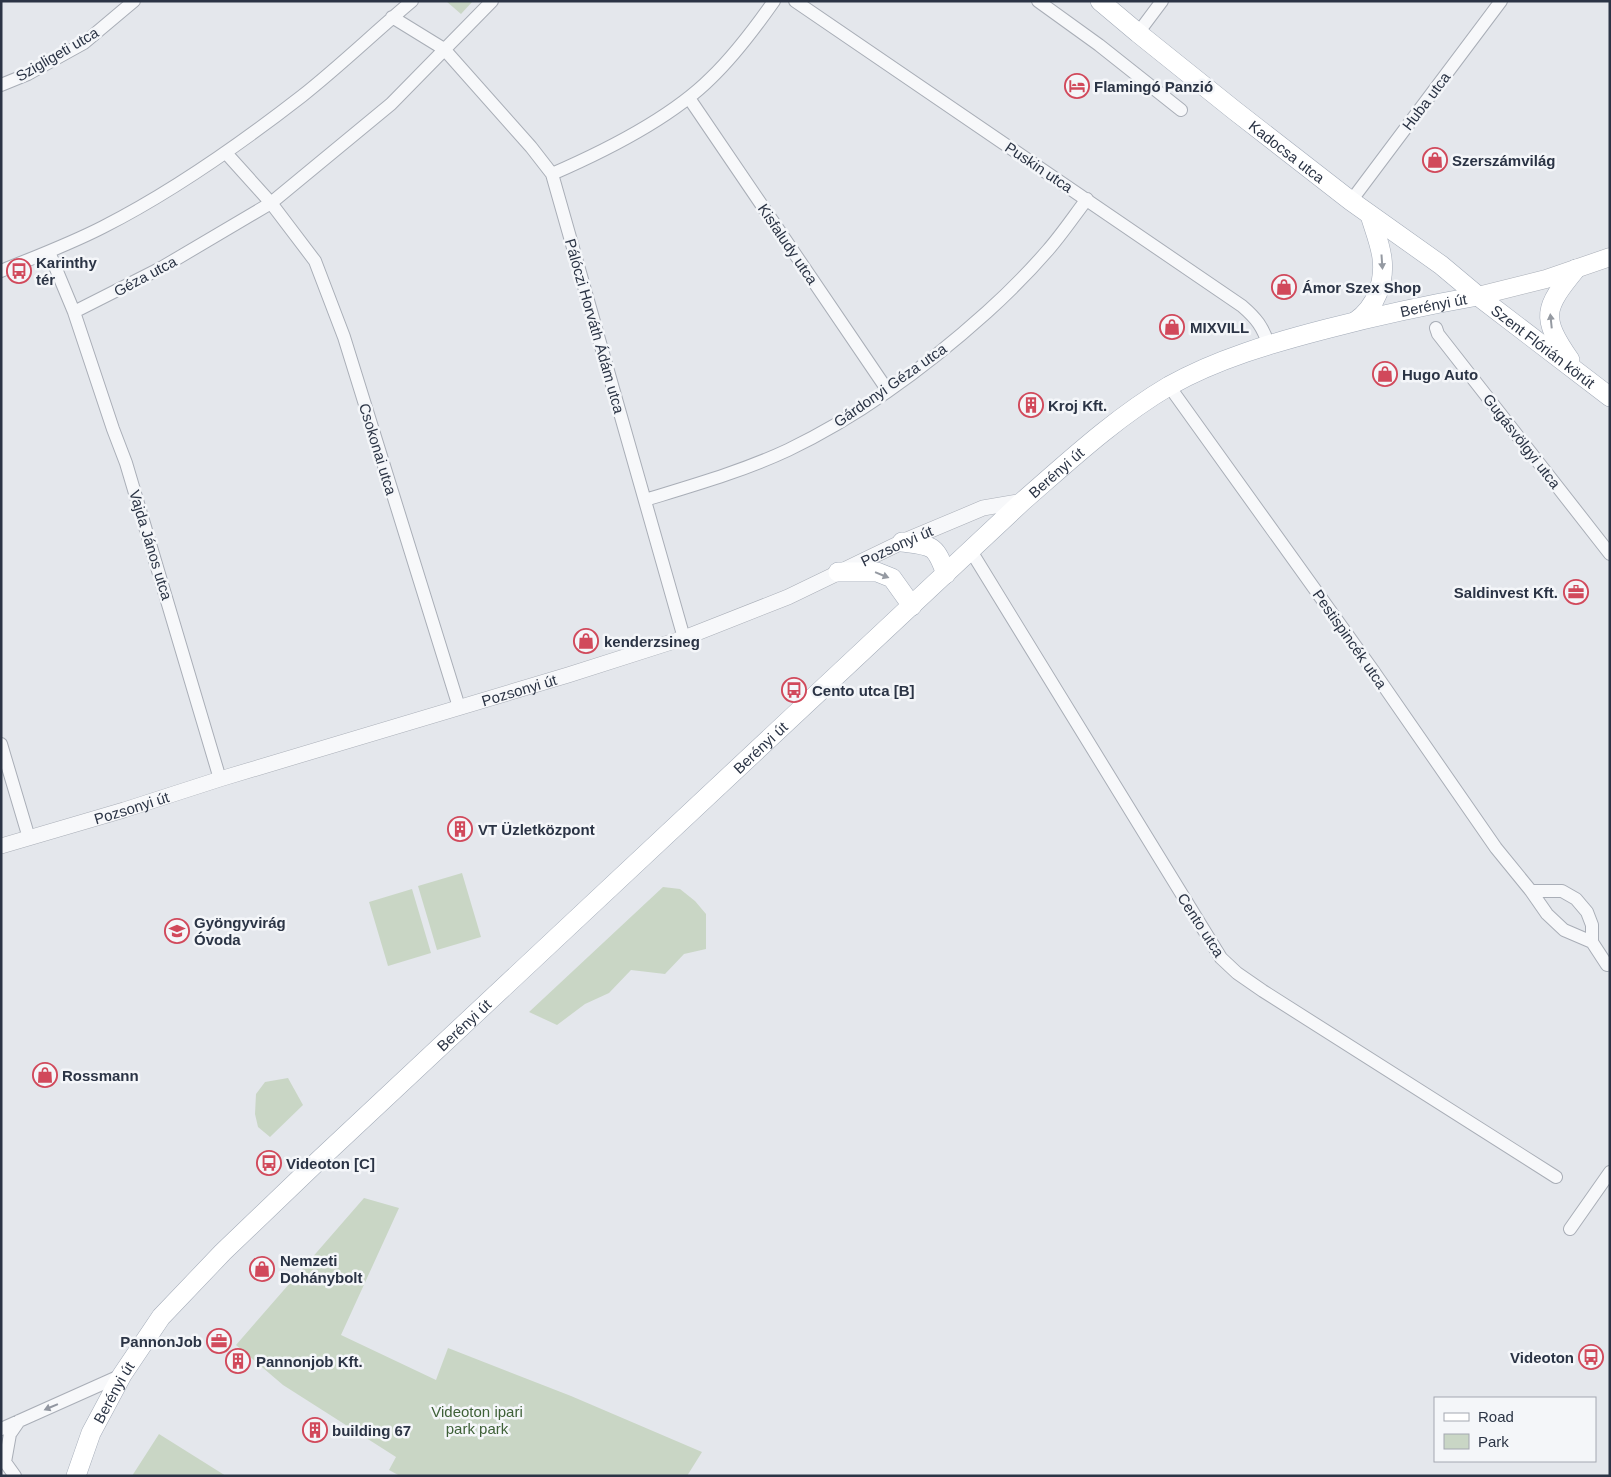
<svg xmlns="http://www.w3.org/2000/svg" width="1611" height="1477" viewBox="0 0 1611 1477" font-family="Arial,sans-serif">
<rect width="100%" height="100%" fill="#e4e7ec"/>
<path fill="#c9d6c5" d="M 446,1 L 473,1 L 461,14 Z
M 462,873 L 481,937 L 437,950 L 418,886 Z
M 663,887 L 680,889 L 695,901 L 706,914 L 706,949 L 684,954 L 665,974 L 631,970 L 609,993 L 585,1004 L 557,1025 L 529,1012 Z
M 412,889 L 431,953 L 388,966 L 369,902 Z
M 288,1078 L 303,1105 L 270,1137 L 258,1127 L 255,1114 L 256,1094 L 265,1082 Z
M 364,1198 L 399,1208 L 341,1335 L 436,1380 L 448,1348 L 571,1396 L 702,1452 L 687,1476 L 400,1476 L 389,1470 L 396,1457 L 283,1385 L 236,1345 Z
M 159,1434 L 226,1476 L 132,1476 Z"/>
<g fill="none" stroke-linecap="round" stroke-linejoin="round">
<defs>
<path id="minor" d="M 795,1 L 1242,306 C 1257,319 1262,326 1269,345
M 1038,1 L 1099,45 L 1181,110
M 392,17 L 444,49 L 531,147 L 552,174 L 684,638
M 1138,33 L 1162,1
M 1,85 L 28,74 L 84,43 L 134,1
M 689,98 L 888,391
M 226,153 L 271,203 L 315,261 L 344,337 L 459,707
M 552,174 C 605,151 670,119 711,78 C 735,55 755,28 774,1
M 1351,201 L 1501,1
M 49,252 L 74,312 L 113,429 L 126,463 L 220,779
M 1,271 C 35,257 70,244 103,227 C 174,191 239,145 302,96 C 340,66 375,32 412,1
M 74,312 L 161,268 L 271,203 L 391,104 L 492,1
M 1436,328 L 1438,334 L 1610,554
M 1169,386 L 1372,669 L 1496,848 L 1531,891 L 1547,914 L 1564,930 L 1592,942 L 1607,965
M 645,500 C 694,485 743,471 788,450 C 861,415 927,366 987,312 C 1008,293 1029,272 1048,250 C 1062,234 1074,216 1087,199
M 971,551 L 1221,958 L 1237,973 L 1263,991 L 1556,1177
M 1,744 L 29,838
M 1531,891 L 1562,891 L 1576,899 L 1587,912 L 1592,925 L 1592,942
M 1570,1229 L 1610,1172
M 1,1429 L 122,1375
M 1,1460 L 5,1462 L 15,1476
M 5,1462 L 10,1434 L 19,1421"/>
<g id="tertiary">
<path id="s1" d="M 1,846 L 124,810 L 220,779 L 568,675 L 684,638 L 788,597 L 902,542 L 983,508 L 1023,501"/>
</g>
<path id="secondary" d="M 1478,296 L 1546,279 L 1610,257"/>
<g id="primary">
<path id="s2" d="M 1100,1 L 1138,33 L 1234,110 L 1351,201 L 1441,265 L 1478,296 L 1610,397"/>
<path d="M 1356,321 C 1376,307 1385,282 1382,258 C 1380,243 1374,229 1370,215"/>
<path d="M 1570,360 C 1540,317 1544,308 1576,269"/>
<path d="M 902,542 C 933,546 935,544 946,574"/>
<path d="M 838,572 L 877,572 L 892,578 L 912,606"/>
<path id="s3" d="M 76,1476 L 91,1433 L 122,1375 L 161,1317 L 223,1252 L 318,1161 L 1023,501 C 1070,460 1115,418 1169,386 C 1217,359 1272,343 1326,329 C 1376,316 1427,305 1478,296"/>
</g>
</defs>
<use href="#minor" stroke="#a9aeb7" stroke-width="14"/>
<use href="#tertiary" stroke="#a9aeb7" stroke-width="16"/>
<use href="#secondary" stroke="#a9aeb7" stroke-width="19"/>
<use href="#primary" stroke="#a3abb8" stroke-width="20"/>
<use href="#minor" stroke="#f7f8fa" stroke-width="12"/>
<use href="#tertiary" stroke="#f7f8fa" stroke-width="15"/>
<use href="#secondary" stroke="#fff" stroke-width="18"/>
<use href="#primary" stroke="#fff" stroke-width="19"/>
</g>
<defs><path id="oneway-solid" d="M-6-.8H1V-3.2L6.5 0L1 3.2V.8H-6Z" transform="scale(1.25)"/></defs>
<g fill="#959aa2">
<use href="#oneway-solid" transform="translate(1382 262) rotate(86)"/>
<use href="#oneway-solid" transform="translate(1551 321) rotate(-96)"/>
<use href="#oneway-solid" transform="translate(882 575) rotate(22)"/>
</g>
<use fill="#9196a0" href="#oneway-solid" transform="translate(51 1407) rotate(157)"/>
<defs>
<symbol id="hotel-ring" viewBox="-11 -11 22 22"><circle r="9.5" fill="#f4f6f9" stroke="#d1495b" stroke-width="1.5"/><path d="M-6-4.5h1.5V1H6V5H4.5V3h-9V5H-6ZM-4 0a1.8 1.8 0 1 1 3.6 0ZM.5 0V-2.5h3Q6-2.5 6 0Z" fill="#d1495b"/></symbol>
<symbol id="shop-ring" viewBox="-11 -11 22 22"><circle r="9.5" fill="#f4f6f9" stroke="#d1495b" stroke-width="1.5"/><path d="M-5-2.5h2.3a2.7 3.5 0 0 1 5.4 0H5L5.5 6h-11ZM-1.5-2.5h3a1.5 2.3 0 0 0-3 0Z" fill="#d1495b"/></symbol>
<symbol id="bus-ring" viewBox="-11 -11 22 22"><circle r="9.5" fill="#f4f6f9" stroke="#d1495b" stroke-width="1.5"/><path d="M-5-6H5V4H4V6H2V4H-2V6H-4V4H-5ZM-3.5-4V0h7V-4ZM-3.5 1.2v1.5H-2V1.2ZM2 1.2v1.5H3.5V1.2Z" fill="#d1495b"/></symbol>
<symbol id="building-ring" viewBox="-11 -11 22 22"><circle r="9.5" fill="#f4f6f9" stroke="#d1495b" stroke-width="1.5"/><path d="M-4-6H4V6H1V3H-1V6H-4ZM-2.5-4.3h1.7v1.8h-1.7ZM.8-4.3h1.7v1.8H.8ZM-2.5-1h1.7V.8h-1.7ZM.8-1h1.7V.8H.8Z" fill="#d1495b"/></symbol>
<symbol id="office-ring" viewBox="-11 -11 22 22"><circle r="9.5" fill="#f4f6f9" stroke="#d1495b" stroke-width="1.5"/><path d="M-6-3h4V-5.5h4V-3h4V5H-6ZM-1-4.5V-3h2v-1.5ZM-6 0V1H6V0Z" fill="#d1495b"/></symbol>
<symbol id="school-ring" viewBox="-11 -11 22 22"><circle r="9.5" fill="#f4f6f9" stroke="#d1495b" stroke-width="1.5"/><path d="M0-5L7-2L0 1L-7-2ZM-4 1L0 2.5L4 1V4Q0 6-4 4Z" fill="#d1495b"/></symbol>
</defs>
<g fill-rule="evenodd">
<use href="#hotel-ring" x="1063" y="72" width="28" height="28"/>
<use href="#shop-ring" x="1421" y="146" width="28" height="28"/>
<use href="#bus-ring" x="5" y="257" width="28" height="28"/>
<use href="#shop-ring" x="1270" y="273" width="28" height="28"/>
<use href="#shop-ring" x="1158" y="313" width="28" height="28"/>
<use href="#shop-ring" x="1371" y="360" width="28" height="28"/>
<use href="#building-ring" x="1017" y="391" width="28" height="28"/>
<use href="#office-ring" x="1562" y="578" width="28" height="28"/>
<use href="#shop-ring" x="572" y="627" width="28" height="28"/>
<use href="#bus-ring" x="780" y="676" width="28" height="28"/>
<use href="#building-ring" x="446" y="815" width="28" height="28"/>
<use href="#school-ring" x="163" y="917" width="28" height="28"/>
<use href="#shop-ring" x="31" y="1061" width="28" height="28"/>
<use href="#bus-ring" x="255" y="1149" width="28" height="28"/>
<use href="#shop-ring" x="248" y="1255" width="28" height="28"/>
<use href="#office-ring" x="205" y="1327" width="28" height="28"/>
<use href="#bus-ring" x="1577" y="1343" width="28" height="28"/>
<use href="#building-ring" x="224" y="1347" width="28" height="28"/>
<use href="#building-ring" x="301" y="1416" width="28" height="28"/>
</g>
<g text-anchor="middle" dominant-baseline="central" stroke-width="5" stroke-linejoin="round" paint-order="stroke">
<g font-size="15" fill="#2b3445" stroke="#f4f6f9">
<text transform="translate(57 54) rotate(-30)">Szigligeti utca</text>
<text transform="translate(1426 101) rotate(-53)">Huba utca</text>
<text stroke="none"><textPath href="#s2" startOffset="240">Kadocsa utca</textPath></text>
<text transform="translate(1039 167) rotate(34)">Puskin utca</text>
<text transform="translate(788 244) rotate(56)">Kisfaludy utca</text>
<text transform="translate(145 276) rotate(-28)">Géza utca</text>
<text stroke="none"><textPath href="#s3" startOffset="1832">Berényi út</textPath></text>
<text transform="translate(595 326) rotate(74)">Pálóczi Horváth Ádám utca</text>
<text stroke="none"><textPath href="#s2" startOffset="562">Szent Flórián körút</textPath></text>
<text transform="translate(890 385) rotate(-35)">Gárdonyi Géza utca</text>
<text transform="translate(1522 441) rotate(52)">Gugásvölgyi utca</text>
<text transform="translate(378 449) rotate(73)">Csokonai utca</text>
<text stroke="none"><textPath href="#s3" startOffset="1412">Berényi út</textPath></text>
<text transform="translate(151 545) rotate(73)">Vajda János utca</text>
<text stroke="none"><textPath href="#s1" startOffset="946">Pozsonyi út</textPath></text>
<text transform="translate(1350 639) rotate(55)">Pestispincék utca</text>
<text stroke="none"><textPath href="#s1" startOffset="541">Pozsonyi út</textPath></text>
<text stroke="none"><textPath href="#s3" startOffset="1008">Berényi út</textPath></text>
<text stroke="none"><textPath href="#s1" startOffset="136">Pozsonyi út</textPath></text>
<text transform="translate(1201 925) rotate(57)">Cento utca</text>
<text stroke="none"><textPath href="#s3" startOffset="602">Berényi út</textPath></text>
<text stroke="none"><textPath href="#s3" startOffset="92">Berényi út</textPath></text>
</g>
<g font-size="15" font-weight="bold" fill="#2b3445" stroke="#f4f6f9" text-anchor="start">
<text x="1094" y="86">Flamingó Panzió</text>
<text x="1452" y="160">Szerszámvilág</text>
<text x="36" y="262">Karinthy<tspan x="36" dy="17">tér</tspan></text>
<text x="1302" y="287">Ámor Szex Shop</text>
<text x="1190" y="327">MIXVILL</text>
<text x="1402" y="374">Hugo Auto</text>
<text x="1048" y="405">Kroj Kft.</text>
<text x="1558" y="592" text-anchor="end">Saldinvest Kft.</text>
<text x="604" y="641">kenderzsineg</text>
<text x="812" y="690">Cento utca [B]</text>
<text x="478" y="829">VT Üzletközpont</text>
<text x="194" y="922">Gyöngyvirág<tspan x="194" dy="17">Óvoda</tspan></text>
<text x="62" y="1075">Rossmann</text>
<text x="286" y="1163">Videoton [C]</text>
<text x="280" y="1260">Nemzeti<tspan x="280" dy="17">Dohánybolt</tspan></text>
<text x="202" y="1341" text-anchor="end">PannonJob</text>
<text x="1574" y="1357" text-anchor="end">Videoton</text>
<text x="256" y="1361">Pannonjob Kft.</text>
<text x="332" y="1430">building 67</text>
</g>
<g font-size="15" fill="#3f6138" stroke="#f4f6f9">
<text x="477" y="1411">Videoton ipari<tspan x="477" dy="17">park park</tspan></text>
</g>
</g>
<rect width="1611" height="1477" fill="none" stroke="#2b3445" stroke-width="5"/>
<rect x="1434" y="1397" width="162" height="65" fill="#f4f6f9" stroke="#a4a8b1"/>
<rect x="1444" y="1413" width="25" height="8" fill="#ffffff" stroke="#a4a8b1"/>
<text x="1478" y="1422" font-size="15" fill="#2b3445">Road</text>
<rect x="1444" y="1434" width="25" height="15" fill="#c9d6c5" stroke="#a4a8b1"/>
<text x="1478" y="1447" font-size="15" fill="#2b3445">Park</text>
</svg>
